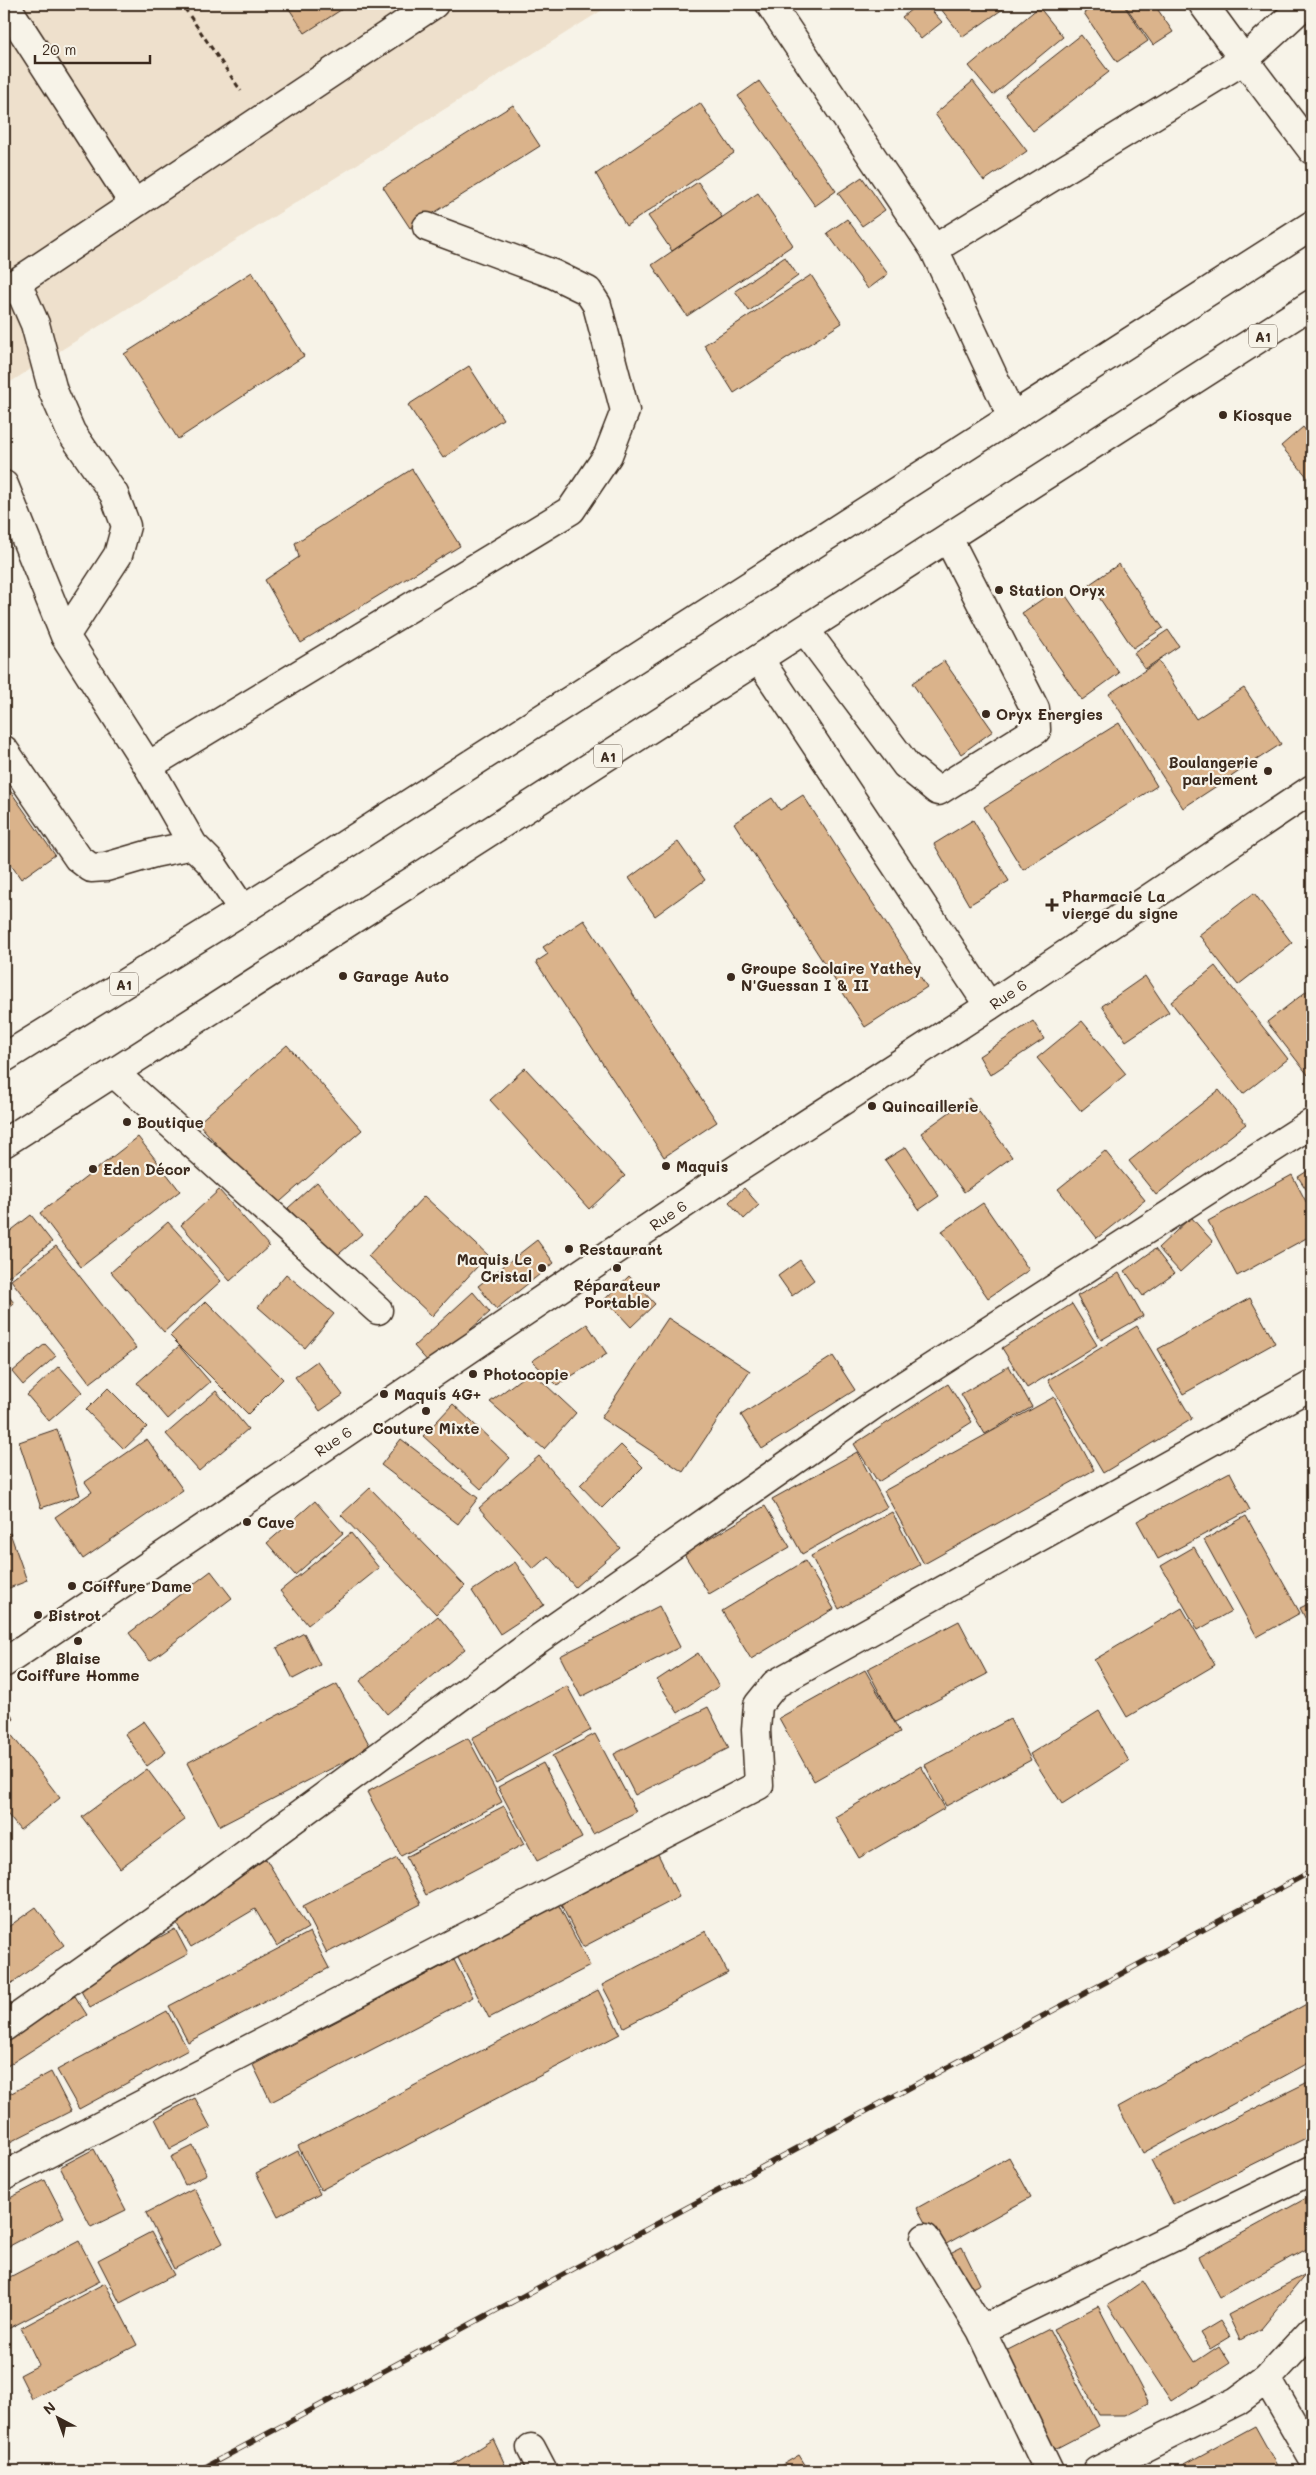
<svg xmlns="http://www.w3.org/2000/svg" width="1316" height="2475" viewBox="0 0 1316 2475" font-family="Mali,sans-serif">
<rect width="100%" height="100%" fill="#f7f3e8"/>
<filter id="ink" filterUnits="userSpaceOnUse"><feTurbulence type="fractalNoise" baseFrequency=".02" numOctaves="2"/><feDisplacementMap in="SourceGraphic" scale="10" xChannelSelector="R" yChannelSelector="G"/><feConvolveMatrix kernelMatrix="1 2 1 2 8 2 1 2 1" color-interpolation-filters="sRGB"/></filter>
<g filter="url(#ink)">
<path fill="#eee0cc" d="M 4,4 L 612,4 L 4,386 Z"/>
<path fill="#dab38b" stroke="#3b2a1e" d="M 286,4 L 350,4 L 305,33 Z
M 918,4 L 926,4 L 942,22 L 921,39 L 902,17 Z
M 937,4 L 1010,4 L 963,37 Z
M 1098,4 L 1123,4 L 1148,41 L 1117,62 L 1084,13 Z
M 1124,4 L 1154,4 L 1173,32 L 1153,45 Z
M 1039,7 L 1063,37 L 993,95 L 969,66 Z
M 1081,35 L 1109,72 L 1033,131 L 1005,95 Z
M 759,81 L 836,191 L 815,206 L 738,96 Z
M 973,81 L 1027,151 L 984,181 L 935,114 Z
M 700,103 L 734,153 L 626,226 L 596,174 Z
M 513,105 L 540,146 L 410,228 L 383,187 Z
M 862,177 L 885,210 L 862,226 L 838,193 Z
M 698,182 L 722,217 L 672,251 L 648,216 Z
M 758,193 L 793,245 L 687,316 L 652,265 Z
M 847,219 L 888,274 L 868,289 L 827,233 Z
M 785,257 L 798,276 L 749,311 L 735,291 Z
M 252,272 L 304,356 L 178,439 L 124,354 Z
M 811,275 L 842,323 L 734,393 L 704,345 Z
M 469,366 L 503,419 L 443,458 L 408,405 Z
M 1303,427 L 1312,438 L 1312,476 L 1309,479 L 1281,446 Z
M 412,469 L 460,546 L 301,643 L 265,580 L 299,557 L 295,543 Z
M 1119,564 L 1163,628 L 1133,648 L 1090,584 Z
M 1060,587 L 1119,673 L 1082,700 L 1022,613 Z
M 1168,630 L 1179,646 L 1145,669 L 1134,653 Z
M 944,661 L 993,731 L 961,754 L 912,683 Z
M 1159,661 L 1196,719 L 1244,688 L 1281,744 L 1183,808 L 1109,694 Z
M 1119,723 L 1157,786 L 1023,870 L 984,807 Z
M 4,782 L 55,855 L 21,879 L 4,855 Z
M 803,795 L 927,987 L 865,1027 L 734,823 L 772,798 L 780,810 Z
M 973,820 L 1009,881 L 969,905 L 934,844 Z
M 678,842 L 705,880 L 655,916 L 629,878 Z
M 1254,893 L 1292,943 L 1238,985 L 1199,935 Z
M 584,920 L 717,1122 L 664,1157 L 536,962 L 548,954 L 543,947 Z
M 1215,966 L 1288,1059 L 1243,1094 L 1171,1002 Z
M 1145,976 L 1169,1012 L 1126,1041 L 1102,1006 Z
M 1312,987 L 1312,1071 L 1308,1075 L 1267,1022 Z
M 1033,1021 L 1044,1039 L 990,1075 L 979,1056 Z
M 1082,1021 L 1126,1074 L 1081,1111 L 1037,1058 Z
M 287,1045 L 362,1130 L 273,1208 L 198,1123 Z
M 525,1068 L 625,1176 L 589,1209 L 490,1100 Z
M 1219,1090 L 1246,1124 L 1156,1195 L 1129,1161 Z
M 969,1098 L 1012,1157 L 964,1192 L 921,1133 Z
M 138,1137 L 180,1191 L 81,1267 L 40,1213 Z
M 906,1147 L 939,1196 L 919,1210 L 885,1160 Z
M 1105,1151 L 1145,1200 L 1097,1238 L 1058,1189 Z
M 1312,1168 L 1312,1198 L 1298,1177 Z
M 1292,1175 L 1312,1213 L 1312,1235 L 1237,1276 L 1208,1221 Z
M 317,1182 L 362,1234 L 333,1259 L 288,1208 Z
M 744,1188 L 759,1205 L 744,1219 L 729,1202 Z
M 219,1190 L 269,1246 L 230,1281 L 181,1225 Z
M 424,1196 L 488,1255 L 432,1316 L 368,1256 Z
M 983,1203 L 1029,1270 L 988,1298 L 942,1231 Z
M 31,1215 L 52,1242 L 4,1280 L 4,1236 Z
M 1191,1217 L 1213,1242 L 1180,1272 L 1158,1248 Z
M 168,1222 L 221,1281 L 164,1332 L 111,1272 Z
M 537,1240 L 554,1263 L 496,1309 L 478,1286 Z
M 56,1246 L 136,1348 L 90,1383 L 11,1280 Z
M 1155,1249 L 1174,1274 L 1143,1296 L 1125,1271 Z
M 800,1260 L 814,1280 L 792,1296 L 778,1276 Z
M 1119,1273 L 1143,1316 L 1101,1340 L 1077,1296 Z
M 286,1274 L 334,1314 L 305,1348 L 258,1307 Z
M 629,1276 L 655,1304 L 631,1327 L 605,1299 Z
M 4,1290 L 14,1303 L 4,1311 Z
M 473,1292 L 490,1312 L 431,1365 L 414,1346 Z
M 1250,1298 L 1275,1343 L 1183,1394 L 1158,1349 Z
M 206,1301 L 283,1379 L 248,1414 L 170,1336 Z
M 1072,1304 L 1097,1345 L 1027,1388 L 1002,1348 Z
M 668,1318 L 750,1371 L 683,1472 L 601,1418 Z
M 587,1324 L 607,1354 L 557,1385 L 532,1361 Z
M 1137,1326 L 1192,1419 L 1103,1473 L 1048,1380 Z
M 4,1338 L 10,1345 L 4,1351 Z
M 45,1344 L 56,1356 L 23,1385 L 12,1372 Z
M 179,1346 L 210,1382 L 168,1419 L 137,1383 Z
M 833,1356 L 855,1390 L 762,1449 L 741,1415 Z
M 317,1361 L 343,1395 L 320,1411 L 295,1377 Z
M 59,1366 L 82,1392 L 49,1421 L 27,1395 Z
M 1009,1366 L 1032,1407 L 985,1434 L 961,1394 Z
M 531,1371 L 576,1413 L 544,1449 L 490,1402 Z
M 948,1384 L 972,1422 L 878,1482 L 854,1444 Z
M 108,1388 L 147,1427 L 124,1449 L 86,1410 Z
M 216,1391 L 248,1429 L 199,1471 L 166,1434 Z
M 1054,1397 L 1094,1470 L 924,1564 L 884,1491 Z
M 453,1404 L 510,1458 L 481,1489 L 423,1436 Z
M 57,1429 L 80,1495 L 41,1508 L 19,1442 Z
M 147,1439 L 183,1490 L 83,1559 L 55,1517 L 92,1492 L 85,1482 Z
M 401,1439 L 478,1498 L 458,1524 L 381,1465 Z
M 621,1445 L 643,1467 L 602,1508 L 580,1485 Z
M 857,1452 L 887,1507 L 802,1554 L 772,1499 Z
M 539,1456 L 620,1548 L 575,1587 L 548,1556 L 533,1569 L 479,1508 Z
M 1230,1472 L 1250,1510 L 1158,1559 L 1137,1521 Z
M 370,1488 L 465,1586 L 436,1614 L 341,1515 Z
M 315,1501 L 343,1533 L 295,1575 L 267,1543 Z
M 765,1506 L 790,1547 L 709,1594 L 684,1554 Z
M 892,1512 L 920,1565 L 839,1609 L 811,1556 Z
M 1246,1516 L 1300,1613 L 1257,1637 L 1204,1540 Z
M 10,1533 L 27,1581 L 4,1590 L 4,1535 Z
M 351,1533 L 379,1568 L 308,1625 L 280,1591 Z
M 1194,1547 L 1231,1611 L 1198,1630 L 1161,1566 Z
M 805,1561 L 834,1609 L 751,1659 L 722,1611 Z
M 515,1562 L 544,1605 L 500,1634 L 472,1591 Z
M 211,1571 L 232,1598 L 150,1661 L 129,1633 Z
M 1312,1602 L 1312,1631 L 1300,1608 Z
M 659,1606 L 680,1647 L 581,1697 L 560,1656 Z
M 1182,1608 L 1215,1665 L 1127,1717 L 1094,1660 Z
M 438,1616 L 465,1649 L 387,1714 L 360,1681 Z
M 959,1621 L 987,1674 L 895,1722 L 867,1669 Z
M 304,1633 L 320,1665 L 293,1679 L 277,1648 Z
M 698,1653 L 719,1686 L 678,1713 L 657,1680 Z
M 865,1670 L 900,1732 L 814,1781 L 779,1718 Z
M 337,1684 L 371,1748 L 220,1826 L 187,1763 Z
M 567,1686 L 591,1730 L 496,1783 L 472,1738 Z
M 6,1706 L 14,1719 L 4,1726 L 4,1708 Z
M 708,1707 L 729,1748 L 635,1795 L 614,1754 Z
M 1099,1711 L 1129,1761 L 1062,1804 L 1030,1754 Z
M 1010,1719 L 1031,1760 L 946,1806 L 925,1765 Z
M 144,1721 L 166,1752 L 147,1766 L 125,1734 Z
M 10,1733 L 60,1798 L 20,1830 L 4,1810 L 4,1738 Z
M 595,1734 L 636,1812 L 593,1834 L 552,1756 Z
M 468,1738 L 502,1802 L 401,1856 L 367,1792 Z
M 543,1763 L 582,1838 L 537,1861 L 498,1787 Z
M 921,1766 L 945,1808 L 859,1858 L 835,1817 Z
M 147,1769 L 185,1820 L 120,1868 L 82,1817 Z
M 504,1806 L 524,1844 L 426,1895 L 406,1857 Z
M 655,1848 L 679,1897 L 583,1947 L 558,1899 Z
M 397,1858 L 421,1904 L 327,1953 L 303,1906 Z
M 266,1859 L 308,1928 L 277,1946 L 255,1909 L 191,1947 L 172,1916 Z
M 556,1900 L 590,1966 L 489,2018 L 455,1952 Z
M 36,1907 L 64,1945 L 9,1985 L 4,1977 L 4,1930 Z
M 175,1929 L 188,1954 L 90,2007 L 76,1982 Z
M 706,1931 L 728,1973 L 624,2027 L 602,1985 Z
M 310,1932 L 329,1968 L 188,2042 L 169,2006 Z
M 454,1960 L 473,1997 L 271,2102 L 253,2065 Z
M 598,1990 L 620,2034 L 321,2190 L 298,2146 Z
M 75,1996 L 87,2015 L 4,2068 L 4,2041 Z
M 1312,2001 L 1312,2061 L 1143,2153 L 1118,2107 Z
M 167,2011 L 188,2050 L 79,2109 L 57,2070 Z
M 51,2072 L 71,2111 L 4,2145 L 4,2097 Z
M 1312,2080 L 1312,2135 L 1173,2204 L 1151,2160 Z
M 195,2098 L 211,2128 L 170,2149 L 155,2119 Z
M 193,2146 L 207,2174 L 185,2185 L 171,2157 Z
M 94,2149 L 126,2210 L 91,2227 L 60,2167 Z
M 298,2151 L 320,2194 L 278,2216 L 256,2173 Z
M 1009,2157 L 1031,2197 L 939,2248 L 917,2208 Z
M 45,2180 L 64,2217 L 4,2249 L 4,2201 Z
M 194,2188 L 223,2243 L 174,2269 L 146,2213 Z
M 1312,2195 L 1312,2246 L 1220,2297 L 1199,2257 Z
M 151,2232 L 174,2275 L 120,2303 L 98,2260 Z
M 79,2241 L 100,2281 L 4,2331 L 4,2280 Z
M 962,2247 L 980,2284 L 964,2292 L 946,2255 Z
M 1306,2274 L 1261,2329 L 1240,2340 L 1228,2315 Z
M 1143,2281 L 1195,2362 L 1219,2346 L 1230,2363 L 1171,2401 L 1108,2305 Z
M 105,2283 L 137,2345 L 32,2399 L 20,2375 L 39,2365 L 21,2328 Z
M 1098,2306 L 1149,2403 L 1125,2415 L 1099,2415 L 1053,2329 Z
M 1220,2321 L 1230,2337 L 1210,2349 L 1200,2333 Z
M 1049,2329 L 1099,2426 L 1051,2451 L 1000,2354 Z
M 1255,2426 L 1280,2471 L 1172,2471 Z
M 493,2439 L 508,2471 L 443,2471 Z
M 799,2455 L 809,2471 L 772,2471 Z"/>
<g fill="none" stroke-linecap="round" stroke-linejoin="round">
<defs>
<path id="minor" d="M 5,4 L 134,204
M 770,4 L 934,249 L 1012,417
M 1203,4 L 1244,60 L 1305,4
M 934,249 L 1244,60 L 1312,150
M 17,283 L 35,324 L 53,391 L 71,432 L 114,494 L 126,526 L 118,555 L 65,636
M 4,291 L 434,4
M 4,485 L 65,636 L 148,766 L 193,845 L 212,864 L 243,910
M 805,630 L 906,765 L 938,791 L 1036,730 L 1035,709 L 948,538
M 759,659 L 989,1006
M 4,750 L 78,858 L 91,868 L 106,867 L 154,853 L 193,845
M 148,766 L 571,510 L 608,455 L 625,411 L 597,305 L 588,291 L 553,274 L 427,227
M 114,1073 L 378,1310
M 4,1663 L 712,1185 L 989,1006 L 1312,789
M 4,2027 L 177,1905 L 537,1640 L 872,1406 L 1312,1123
M 4,2176 L 759,1785 L 756,1730 L 758,1705 L 775,1684 L 1312,1385
M 925,2238 L 981,2330 L 1049,2471
M 981,2330 L 1312,2170
M 1267,2379 L 1312,2457
M 531,2448 L 543,2471
M 1097,2471 L 1237,2401 L 1267,2379 L 1312,2330"/>
<path id="major" d="M 4,1058 L 243,910 L 1312,225
M 4,1143 L 1312,304"/>
</defs>
<use href="#minor" stroke="#3b2a1e" stroke-width="31"/>
<use href="#major" stroke="#3b2a1e" stroke-width="31"/>
<path stroke="#3b2a1e" stroke-width="3" stroke-dasharray="5 4" stroke-linecap="butt" d="M 177,4 L 185,9 L 241,91"/>
<use href="#minor" stroke="#f7f3e8" stroke-width="28"/>
<use href="#major" stroke="#f7f3e8" stroke-width="28"/>
<defs>
<path id="rail" d="M 198,2471 L 1312,1871"/>
</defs>
<use href="#rail" stroke="#3b2a1e" stroke-width="5.5"/>
<use href="#rail" stroke="#f7f3e8" stroke-width="4" stroke-dasharray="11" stroke-linecap="butt"/>
</g>
</g>
<g fill="#3b2a1e" stroke="#f7f3e8" stroke-width="2">
<circle cx="1223" cy="415" r="5"/>
<circle cx="999" cy="590" r="5"/>
<circle cx="986" cy="714" r="5"/>
<circle cx="1268" cy="771" r="5"/>
<path d="M1049.5 897.5h5v5h5v5h-5v5h-5v-5h-5v-5h5z"/>
<circle cx="343" cy="976" r="5"/>
<circle cx="731" cy="977" r="5"/>
<circle cx="872" cy="1106" r="5"/>
<circle cx="127" cy="1122" r="5"/>
<circle cx="666" cy="1166" r="5"/>
<circle cx="93" cy="1169" r="5"/>
<circle cx="569" cy="1249" r="5"/>
<circle cx="542" cy="1268" r="5"/>
<circle cx="617" cy="1268" r="5"/>
<circle cx="473" cy="1374" r="5"/>
<circle cx="384" cy="1394" r="5"/>
<circle cx="426" cy="1411" r="5"/>
<circle cx="247" cy="1522" r="5"/>
<circle cx="72" cy="1586" r="5"/>
<circle cx="38" cy="1615" r="5"/>
<circle cx="78" cy="1641" r="5"/>
</g>
<g text-anchor="middle" dominant-baseline="central" stroke-width="4.5" stroke-linejoin="round" paint-order="stroke">
<g fill="#f7f3e8" stroke="#73665b" stroke-width="1">
<rect x="1249" y="324.5" width="28" height="23" rx="4"/>
<rect x="594" y="744.5" width="28" height="23" rx="4"/>
<rect x="110" y="972.5" width="28" height="23" rx="4"/>
</g>
<g font-size="14" font-weight="bold" fill="#3b2a1e">
<text x="1263" y="336">A1</text>
<text x="608" y="756">A1</text>
<text x="124" y="984">A1</text>
</g>
<g font-size="15" font-weight="bold" fill="#3b2a1e" stroke="#f7f3e8" text-anchor="start">
<text x="1233" y="415">Kiosque</text>
<text x="1009" y="590">Station Oryx</text>
<text x="996" y="714">Oryx Energies</text>
<text x="1258" y="762" text-anchor="end">Boulangerie<tspan x="1258" dy="17">parlement</tspan></text>
<text x="1062" y="896">Pharmacie La<tspan x="1062" dy="17">vierge du signe</tspan></text>
<text x="741" y="968">Groupe Scolaire Yathey<tspan x="741" dy="17">N'Guessan I &amp; II</tspan></text>
<text x="353" y="976">Garage Auto</text>
<text x="882" y="1106">Quincaillerie</text>
<text x="137" y="1122">Boutique</text>
<text x="676" y="1166">Maquis</text>
<text x="103" y="1169">Eden Décor</text>
<text x="579" y="1249">Restaurant</text>
<text x="532" y="1259" text-anchor="end">Maquis Le<tspan x="532" dy="17">Cristal</tspan></text>
<text x="617" y="1285" text-anchor="middle">Réparateur<tspan x="617" dy="17">Portable</tspan></text>
<text x="483" y="1374">Photocopie</text>
<text x="394" y="1394">Maquis 4G+</text>
<text x="426" y="1428" text-anchor="middle">Couture Mixte</text>
<text x="257" y="1522">Cave</text>
<text x="82" y="1586">Coiffure Dame</text>
<text x="48" y="1615">Bistrot</text>
<text x="78" y="1658" text-anchor="middle">Blaise<tspan x="78" dy="17">Coiffure Homme</tspan></text>
</g>
<g font-size="15" fill="#3b2a1e" stroke="#f7f3e8">
<text transform="translate(1008 994) rotate(-34)">Rue 6</text>
<text transform="translate(668 1215) rotate(-34)">Rue 6</text>
<text transform="translate(333 1441) rotate(-34)">Rue 6</text>
</g>
</g>
<rect width="1316" height="2475" fill="none" stroke="#f7f3e8" stroke-width="20"/>
<rect x="10" y="10" width="1296" height="2455" fill="none" stroke="#3b2a1e" stroke-width="2" filter="url(#ink)"/>
<g transform="translate(58 2418) rotate(319)" stroke="#f7f3e8" stroke-width="4" paint-order="stroke">
<path d="M0-4L9 19L0 12L-9 19Z" fill="#3b2a1e"/>
<text y="-8" font-size="14" font-weight="bold" text-anchor="middle" fill="#3b2a1e">N</text>
</g>
<path d="M35 55v8h115v-8" fill="none" stroke="#3b2a1e" stroke-width="2.5"/>
<text x="42" y="55" font-size="15" fill="#3b2a1e" stroke="#f7f3e8" stroke-width="4" paint-order="stroke">20 m</text>
</svg>
